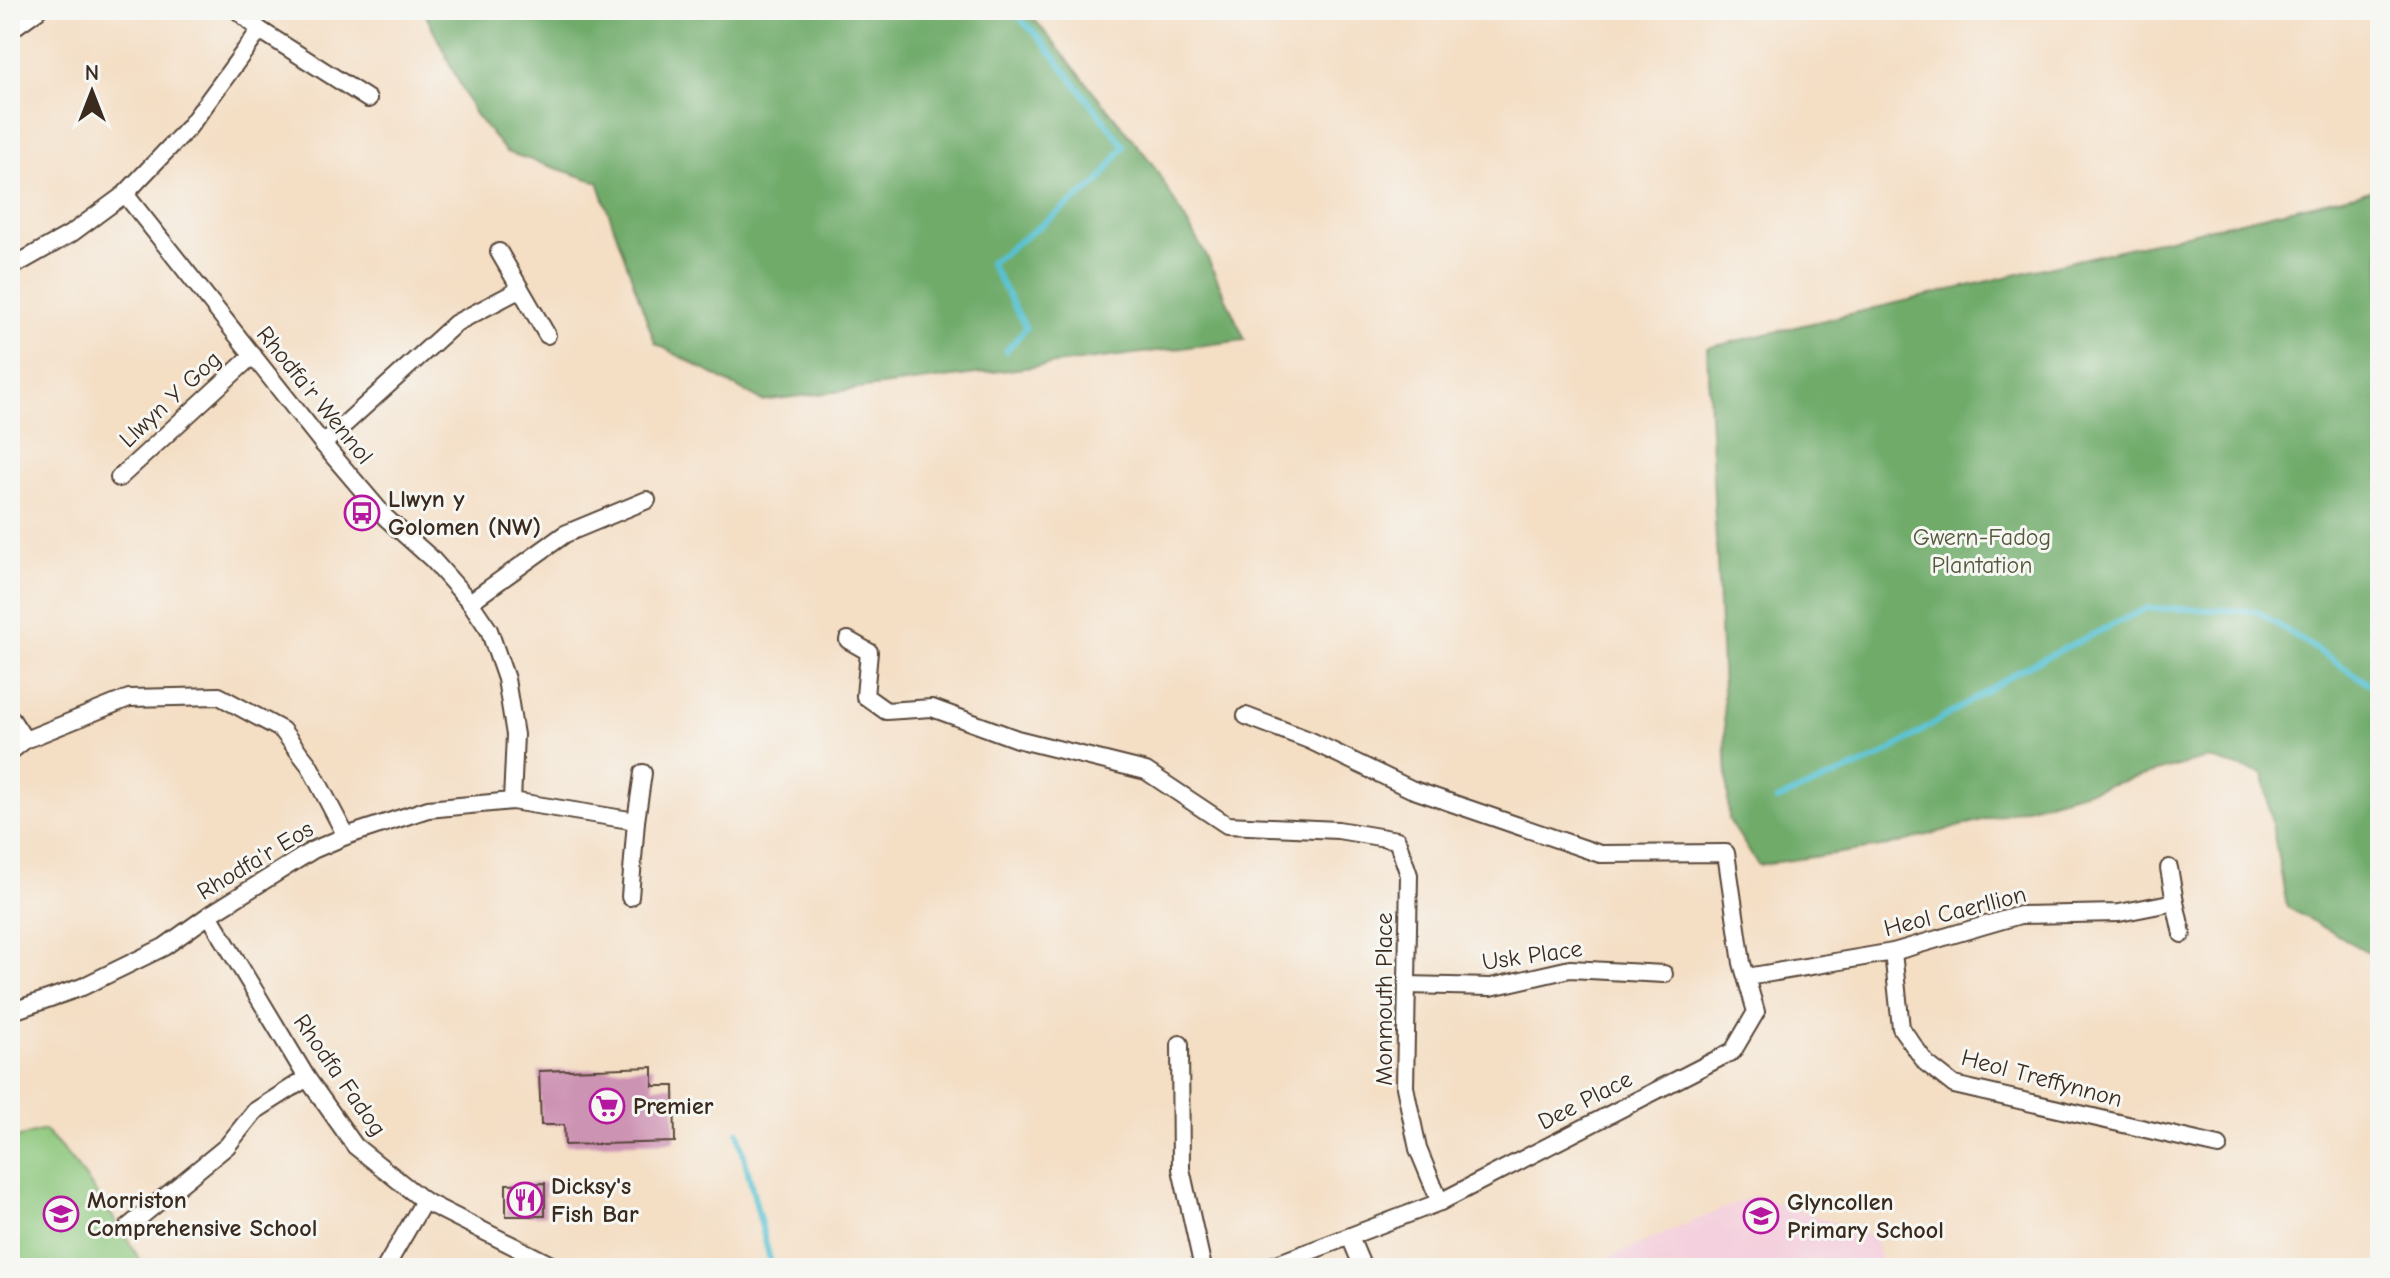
<svg xmlns="http://www.w3.org/2000/svg" width="2390" height="1278" font-family="'Comic Neue',sans-serif">
	<style>
		.built { fill: #f4cfdd }
		.green { fill: #8bc67a; stroke: #63784c; stroke-width: 2 }
		.forest { fill: #70ab6a; stroke: #566a44; stroke-width: 2 }
		.lines { fill: none; stroke-linecap: round; stroke-linejoin: round }
		.stream { stroke: #57c1d2; stroke-width: 6 }
		.building { fill: #cd93b3 }
		.street-casing { stroke: #574537; stroke-width: 20 }
		.street { stroke: #fff; stroke-width: 16 }
		.labels { text-anchor: middle; stroke-width: 6; stroke-linejoin: round; paint-order: stroke }
		.street-label { font-size: 24px; fill: #3b2a1e; stroke: #f6f6f2 }
		.poi-label { font-size: 24px; font-weight: bold; fill: #3b2a1e; stroke: #f6f6f2; text-anchor: start }
		.park-label { font-size: 24px; fill: #53593a; stroke: #f6f6f2 }
	</style>
	<rect width="100%" height="100%" fill="#f6f6f2"/>
	<filter id="ink" filterUnits="userSpaceOnUse"><feTurbulence type="fractalNoise" baseFrequency=".0125" numOctaves="2"/><feDisplacementMap in="SourceGraphic" scale="16" xChannelSelector="R" yChannelSelector="G"/><feConvolveMatrix kernelMatrix="1 2 1 2 8 2 1 2 1" color-interpolation-filters="sRGB"/></filter>
	<filter id="wash" filterUnits="userSpaceOnUse"><feTurbulence type="fractalNoise" baseFrequency=".006" numOctaves="4" result="noise"/><feDisplacementMap in="SourceGraphic" scale="32" xChannelSelector="R" yChannelSelector="G"/><feGaussianBlur stdDeviation="1.8" result="paint"/><feColorMatrix in="noise" values="0 0 0 0 0 0 0 0 0 0 0 0 0 0 0 0 0 1.4 0 .05"/><feComposite in="paint" operator="in"/></filter>
	<g filter="url(#wash)">
		<rect width="100%" height="100%" fill="#f4dec4"/>
		<path class="built" d="M1755,1195L1874,1236L1883,1268H1584Z"/>
		<path class="green" d="M44,1130C85,1171 115,1219 145,1268H10V1140Z"/>
		<g class="forest">
			<path d="M421,10H1027L1152,163L1207,257L1245,340L762,401L655,343L598,182L506,152L474,113L425,13Z"/>
			<path d="M2380,188L2379,958L2287,907L2263,774L2207,758L1888,846L1758,865L1729,820L1707,348Z"/>
		</g>
		<g class="lines">
			<g class="stream">
				<path d="M1006,351L1026,328L990,263L1098,183L1124,146L1042,41L1012,10"/>
				<path d="M1777,800L1878,758L2022,669L2147,608L2257,611L2380,691"/>
				<path d="M738,1132L772,1268"/>
			</g>
		</g>
		<g id="blocks">
			<g class="building">
				<path d="M653,1067V1086H674L675,1142L565,1145L564,1125H541L539,1071Z"/>
				<path d="M545,1183V1216H506V1184Z"/>
			</g>
		</g>
	</g>
	<g filter="url(#ink)">
		<use href="#blocks" fill-opacity="0" stroke="#574537" stroke-width="2"/>
		<g class="lines">
			<g class="street-casing">
				<g id="street">
					<path d="M237,10L260,30L368,99"/>
					<path d="M10,30L38,10"/>
					<path d="M125,194L323,444L386,518L432,559L470,602L489,630L506,679L515,735L512,801"/>
					<path d="M499,252L547,335"/>
					<path d="M10,268L72,233L125,194L189,127L260,30"/>
					<path d="M323,444L456,323L519,290"/>
					<path d="M119,478L253,355"/>
					<path d="M470,602L565,534L647,500"/>
					<path d="M848,640L869,652L865,696L886,711L932,708L1017,739L1146,771L1227,825L1338,830L1397,840L1409,875L1405,1087L1418,1149L1440,1202"/>
					<path d="M1246,716L1309,740L1411,789L1600,854L1726,853L1742,963L1756,1012L1733,1051L1440,1202L1266,1268"/>
					<path d="M10,717L25,740"/>
					<path d="M10,752L25,740L129,698L219,696L282,730L309,765L346,836"/>
					<path d="M2169,868L2175,902"/>
					<path d="M630,897L636,821L643,773"/>
					<path d="M209,915L307,1078L355,1146L424,1201L557,1268"/>
					<path d="M1893,952L1901,1028L1926,1063L1954,1085L2219,1146"/>
					<path d="M1747,977L1893,952L2020,915L2119,913L2175,902L2182,934"/>
					<path d="M1407,985L1491,987L1570,969L1664,974"/>
					<path d="M10,1012L82,987L164,947L209,915L313,850L346,836L428,809L512,801L636,821"/>
					<path d="M1180,1044L1181,1169L1203,1268"/>
					<path d="M128,1227L227,1146L255,1111L307,1078"/>
					<path d="M1350,1237L1363,1268"/>
					<path d="M385,1268L424,1201"/>
				</g>
			</g>
			<use href="#street" class="street"/>
		</g>
	</g>
	<defs>
		<g id="bus-ring" transform="scale(1.8)"><circle r="9.5" fill="#f6f6f2" stroke="#b5179e" stroke-width="1.5"/><path d="M-5-6H5V4H4V6H2V4H-2V6H-4V4H-5ZM-3.5-4V0h7V-4ZM-3.5 1.2v1.5H-2V1.2ZM2 1.2v1.5H3.5V1.2Z" fill="#b5179e"/></g>
		<g id="supermarket-ring" transform="scale(1.8)"><circle r="9.5" fill="#f6f6f2" stroke="#b5179e" stroke-width="1.5"/><path d="M-6-5.5h2.5l.6 2H6L4.5 2H-2.5L-4.4-4H-6ZM-1.5 3.2a1.3 1.3 0 1 0 .1 0ZM3 3.2a1.3 1.3 0 1 0 .1 0Z" fill="#b5179e"/></g>
		<g id="restaurant-ring" transform="scale(1.8)"><circle r="9.5" fill="#f6f6f2" stroke="#b5179e" stroke-width="1.5"/><path d="M-5-6h1v4h1v-4h1v4h1v-4h1v5L-1.5 .5V6h-2V.5L-5-1ZM5-6V6H3V1.5H1.5Q1.5-4 5-6Z" fill="#b5179e"/></g>
		<g id="school-ring" transform="scale(1.8)"><circle r="9.5" fill="#f6f6f2" stroke="#b5179e" stroke-width="1.5"/><path d="M0-5L7-2L0 1L-7-2ZM-4 1L0 2.5L4 1V4Q0 6-4 4Z" fill="#b5179e"/></g>
	</defs>
	<g fill-rule="evenodd">
		<use href="#bus-ring" x="362" y="513"/>
		<use href="#supermarket-ring" x="607" y="1106"/>
		<use href="#restaurant-ring" x="525" y="1200"/>
		<use href="#school-ring" x="61" y="1214"/>
		<use href="#school-ring" x="1761" y="1216"/>
	</g>
	<g class="labels">
		<g class="street-label">
			<text transform="translate(315 395) rotate(51)" y="8">Rhodfa'r Wennol</text>
			<text transform="translate(170 399) rotate(-43)" y="8">Llwyn Y Gog</text>
			<text transform="translate(255 860) rotate(-31)" y="8">Rhodfa'r Eos</text>
			<text transform="translate(1955 911) rotate(-14)" y="8">Heol Caerllion</text>
			<text transform="translate(1532 955) rotate(-8)" y="8">Usk Place</text>
			<text transform="translate(1384 999) rotate(-90)" y="8">Monmouth Place</text>
			<text transform="translate(340 1075) rotate(55)" y="8">Rhodfa Fadog</text>
			<text transform="translate(2042 1078) rotate(15)" y="8">Heol Treffynnon</text>
			<text transform="translate(1585 1100) rotate(-27)" y="8">Dee Place</text>
		</g>
		<g class="poi-label">
			<text x="388" y="507">Llwyn y<tspan x="388" dy="28">Golomen (NW)</tspan></text>
			<text x="633" y="1114">Premier</text>
			<text x="551" y="1194">Dicksy's<tspan x="551" dy="28">Fish Bar</tspan></text>
			<text x="87" y="1208">Morriston<tspan x="87" dy="28">Comprehensive School</tspan></text>
			<text x="1787" y="1210">Glyncollen<tspan x="1787" dy="28">Primary School</tspan></text>
		</g>
		<g class="park-label">
			<text x="1982" y="545">Gwern-Fadog<tspan x="1982" dy="28">Plantation</tspan></text>
		</g>
	</g>
	<rect width="2390" height="1278" fill="none" stroke="#f6f6f2" stroke-width="40"/>
	<g transform="translate(92 92)" stroke="#f6f6f2" stroke-width="6" paint-order="stroke">
	<path d="M0-6L14 30L0 20L-14 30Z" fill="#3b2a1e"/>
	<text y="-12" font-size="22" font-weight="bold" text-anchor="middle" fill="#3b2a1e">N</text>
	</g>
</svg>
